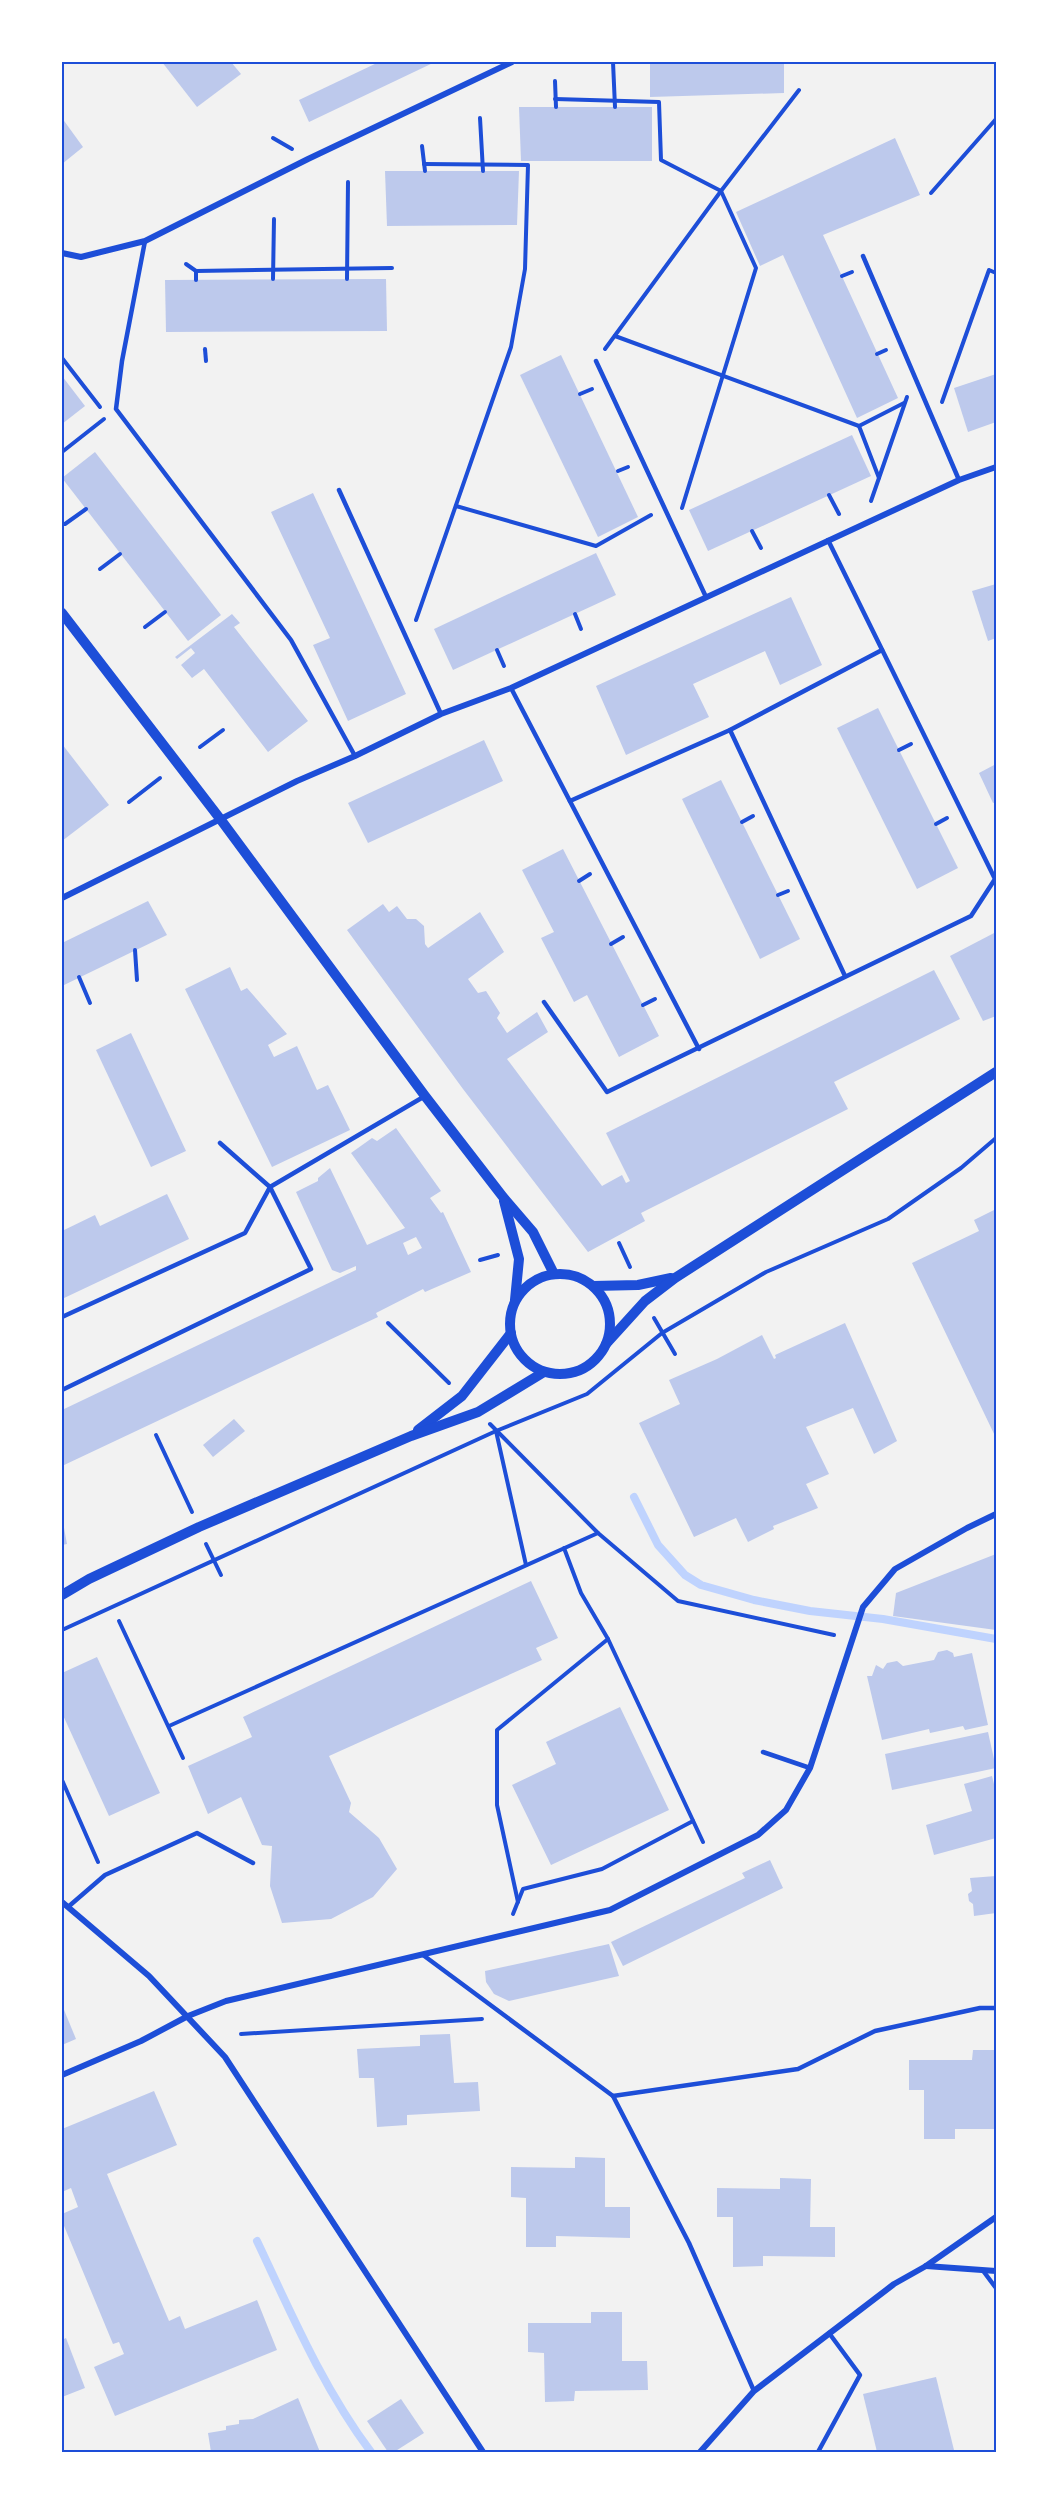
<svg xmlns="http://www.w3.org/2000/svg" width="1058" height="2514" font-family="Karla,sans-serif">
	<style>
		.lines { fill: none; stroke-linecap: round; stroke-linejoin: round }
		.stream { stroke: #bfd3fe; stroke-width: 8 }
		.building { fill: #bdc9ec; fill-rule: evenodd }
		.path { stroke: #1d4ed8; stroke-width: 4 }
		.service { stroke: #1d4ed8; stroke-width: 4.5 }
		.minor { stroke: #1d4ed8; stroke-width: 6 }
		.tertiary { stroke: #1d4ed8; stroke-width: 10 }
		.neatline { fill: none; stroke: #1d4ed8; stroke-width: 2 }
	</style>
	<rect width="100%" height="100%" fill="#f2f2f2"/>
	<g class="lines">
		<g class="stream">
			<path d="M634,1497L658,1545L685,1575L701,1585L754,1600L810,1611L883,1619L996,1639"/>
			<path d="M257,2241C291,2313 323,2388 371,2452"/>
		</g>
	</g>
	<g class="building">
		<path d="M162,62H231L241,74L197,107Z"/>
		<path d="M379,62H435L309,122L299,100Z"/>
		<path d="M650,62H784V93L650,97Z"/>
		<path d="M519,107H652V161H521Z"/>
		<path d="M62,118L83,147L62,164Z"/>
		<path d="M895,138L920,195L823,235L898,398L857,418L783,255L760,266L736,212Z"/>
		<path d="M385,171H519L517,225L387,226Z"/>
		<path d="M386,279L387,331L166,332L165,280Z"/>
		<path d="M561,355L638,517L598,537L520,375Z"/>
		<path d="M996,374V422L968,432L954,388Z"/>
		<path d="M62,376L85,406L62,424Z"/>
		<path d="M852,435L871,476L708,551L689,510Z"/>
		<path d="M95,452L221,615L188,641L62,478Z"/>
		<path d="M313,493L406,694L348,721L313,645L330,638L271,512Z"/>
		<path d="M596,553L616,595L453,670L434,629Z"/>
		<path d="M996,584V638L988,641L972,591Z"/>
		<path d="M791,597L822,665L780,685L765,651L693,684L709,717L626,755L596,686Z"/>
		<path d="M232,614L240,623L234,627L308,721L268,752L204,669L192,678L181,665L195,653L191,648L177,659L175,657Z"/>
		<path d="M878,708L958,868L917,889L837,728Z"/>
		<path d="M484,740L503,781L368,843L348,803Z"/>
		<path d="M62,744L109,805L62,841Z"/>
		<path d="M996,764V802L993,803L979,773Z"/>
		<path d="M721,780L800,939L760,959L682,799Z"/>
		<path d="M563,849L659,1036L619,1057L587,995L574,1002L541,938L554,932L522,870Z"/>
		<path d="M148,901L167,935L62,986V943Z"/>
		<path d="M383,904L389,912L397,906L407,919H416L424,926L425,944L428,948L480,912L504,952L468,979L478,993L486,991L500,1013L497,1018L507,1033L537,1012L548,1032L507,1059L602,1186L622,1175L626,1183L630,1181L606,1133L934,970L960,1019L834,1082L848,1109L641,1213L645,1221L588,1252L463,1089L347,930Z"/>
		<path d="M996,932V1016L983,1021L950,956Z"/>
		<path d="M230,967L241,991L247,988L287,1034L268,1045L274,1057L297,1046L317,1090L328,1085L350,1130L272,1167L185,989Z"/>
		<path d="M131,1033L186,1151L151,1167L96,1050Z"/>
		<path d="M396,1128L441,1191L430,1198L441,1213L443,1212L471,1272L425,1292L423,1289L376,1313L378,1317L62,1466V1410L356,1270V1266L340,1273L332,1270L296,1192L318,1181V1178L330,1168L367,1245L405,1228L351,1153L372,1138L377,1141ZM416,1237L422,1248L408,1255L403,1243Z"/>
		<path d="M167,1194L189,1239L62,1299V1231L95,1215L100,1226Z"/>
		<path d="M996,1209V1438L912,1263L979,1231L974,1220Z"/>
		<path d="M845,1323L897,1441L874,1454L853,1408L806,1427L829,1474L806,1484L818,1508L773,1526L774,1529L748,1542L736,1518L694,1537L639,1423L680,1404L669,1380L717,1359L762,1335L774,1359L776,1358L775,1355Z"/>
		<path d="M234,1419L245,1431L213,1457L203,1445Z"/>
		<path d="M62,1517L67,1544L62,1545Z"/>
		<path d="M996,1554V1630L893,1616L896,1593Z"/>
		<path d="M531,1581L558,1638L536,1648L542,1660L329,1756L351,1803L349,1812L379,1838L397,1869L373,1897L331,1919L282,1923L270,1886L272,1846L262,1845L241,1797L208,1814L188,1766L252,1737L243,1717Z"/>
		<path d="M947,1650L953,1653L954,1657L972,1653L988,1725L965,1730L963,1726L930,1733L929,1729L882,1740L867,1676H872L876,1665L883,1669L887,1663L897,1661L903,1666L934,1660L938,1652Z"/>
		<path d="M97,1657L160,1793L109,1816L62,1713V1673Z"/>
		<path d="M620,1707L669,1810L551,1865L512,1785L556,1764L546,1742Z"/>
		<path d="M988,1732L996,1768L892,1790L885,1754Z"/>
		<path d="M992,1776L996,1792V1838L934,1855L926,1825L972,1811L964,1784Z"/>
		<path d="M770,1860L783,1888L623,1966L611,1942L745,1878L742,1873Z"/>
		<path d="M996,1876V1913L974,1916L973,1904L969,1901L968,1894L972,1891L970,1878Z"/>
		<path d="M609,1944L619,1976L509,2001L494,1994L486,1982L485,1971Z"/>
		<path d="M62,2005L76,2039L62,2045Z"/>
		<path d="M450,2034L454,2083L478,2082L480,2111L407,2115V2125L377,2127L374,2078H359L357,2049L420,2046V2035Z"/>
		<path d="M973,2050H996V2129H955V2139H924V2090H909V2060H972Z"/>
		<path d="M154,2091L177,2145L107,2174L169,2321L180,2316L185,2329L257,2300L277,2350L115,2416L94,2367L124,2354L119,2342L113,2344L62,2221V2214L78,2207L71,2188L62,2192V2129Z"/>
		<path d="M575,2157L605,2158V2207H630V2238L556,2236V2247H526V2198L511,2197V2167L575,2168Z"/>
		<path d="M780,2178L811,2179L810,2227H835V2257L763,2256V2266L733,2267V2217H717V2188L780,2189Z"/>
		<path d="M591,2312H622V2361H647L648,2390L575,2391L574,2401L545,2402L544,2353L528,2352V2323H591Z"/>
		<path d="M66,2338L85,2388L62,2397V2340Z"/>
		<path d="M936,2377L954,2450L946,2452H877L863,2394Z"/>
		<path d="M298,2398L320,2452H211L208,2433L226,2430V2426L239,2424V2420L253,2419Z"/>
		<path d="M401,2399L424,2433L394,2452H388L367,2421Z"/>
	</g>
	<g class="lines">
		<g class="path">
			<path d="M613,62L615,107"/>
			<path d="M555,81L556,107"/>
			<path d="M555,99L659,102L661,160L721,191L756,268L682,508"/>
			<path d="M480,118L483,171"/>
			<path d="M273,138L292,149"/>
			<path d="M422,146L425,171"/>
			<path d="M931,193L996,119"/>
			<path d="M186,264L196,271V280"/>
			<path d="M196,271L392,268"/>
			<path d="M842,276L852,272"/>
			<path d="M273,279L274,219"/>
			<path d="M347,279L348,182"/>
			<path d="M615,336L859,426"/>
			<path d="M205,349L206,361"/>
			<path d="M605,349L721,191L799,90"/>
			<path d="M877,354L886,350"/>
			<path d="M62,358L100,407"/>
			<path d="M580,394L592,389"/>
			<path d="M942,402L989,270L996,273"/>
			<path d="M62,452L104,419"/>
			<path d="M618,471L628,467"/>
			<path d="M879,478L859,426L904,403"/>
			<path d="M829,495L839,514"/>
			<path d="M871,501L907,397"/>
			<path d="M456,506L596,546L651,515"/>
			<path d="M65,524L86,509"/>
			<path d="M752,531L761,548"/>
			<path d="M100,569L120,554"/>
			<path d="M575,614L581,629"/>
			<path d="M416,620L511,347L525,269L528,165L424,164"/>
			<path d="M145,627L165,612"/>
			<path d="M497,650L504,666"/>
			<path d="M200,747L223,730"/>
			<path d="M899,750L911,744"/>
			<path d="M129,802L160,778"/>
			<path d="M742,822L753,816"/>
			<path d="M936,824L947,818"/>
			<path d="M579,881L590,874"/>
			<path d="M778,895L788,891"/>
			<path d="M611,944L623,937"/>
			<path d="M135,950L137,980"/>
			<path d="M79,977L90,1003"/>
			<path d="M643,1005L655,999"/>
			<path d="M619,1243L630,1267"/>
			<path d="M480,1260L498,1255"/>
			<path d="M654,1318L675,1354"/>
			<path d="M388,1323L449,1383"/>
			<path d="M490,1424L598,1533L678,1601L834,1635"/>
			<path d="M496,1431L526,1565"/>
			<path d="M156,1435L192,1512"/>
			<path d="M206,1544L221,1575"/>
			<path d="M564,1548L581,1593L608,1639L703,1842"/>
			<path d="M119,1621L183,1758"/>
			<path d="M62,1630L496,1431L587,1394L662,1333L766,1272L888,1219L961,1168L996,1138"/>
			<path d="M169,1726L598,1533"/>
			<path d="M62,1780L98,1862"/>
			<path d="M518,1902L497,1805V1730L608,1639"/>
			<path d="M513,1914L523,1889L602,1869L693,1821"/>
			<path d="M241,2034L482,2019"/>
		</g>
		<g class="service">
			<path d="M145,241L122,361L116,409L291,640L355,756"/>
			<path d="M863,256L959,480"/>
			<path d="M596,361L706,597"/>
			<path d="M339,490L441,714"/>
			<path d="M511,688L699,1049"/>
			<path d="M730,730L845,976"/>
			<path d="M570,801L730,730L882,650"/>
			<path d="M544,1002L607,1092L971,916L995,879L828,540"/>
			<path d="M220,1143L270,1187L425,1096"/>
			<path d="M62,1317L245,1233L270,1187"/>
			<path d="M62,1390L311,1269L270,1187"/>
			<path d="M763,1752L810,1768"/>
			<path d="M68,1907L105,1875L197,1833L253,1863"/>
			<path d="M423,1955L613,2096L798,2069L875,2031L980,2008H996"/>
			<path d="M613,2096L689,2243L754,2391"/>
			<path d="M984,2272L996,2288"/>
			<path d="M818,2452L860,2375L829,2333"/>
		</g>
		<g class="minor">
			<path d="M62,253L81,257L145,241L308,159L512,62"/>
			<path d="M62,898L297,781L355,756L441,714L511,688L959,480L996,467"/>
			<path d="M62,1902L149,1976L225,2057L483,2452"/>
			<path d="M62,2075L141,2041L188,2016L226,2001L610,1910L758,1835L786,1810L810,1768L863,1607L895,1569L967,1528L996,1514"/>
			<path d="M926,2266L996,2271"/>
			<path d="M700,2452L754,2391L894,2284L926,2266L996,2217"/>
		</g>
		<g class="tertiary">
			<path d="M62,613L221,820L425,1096L503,1197L533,1232L554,1274"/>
			<path d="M504,1201L519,1259L515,1300"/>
			<circle cx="560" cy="1324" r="50"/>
			<path d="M593,1286L638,1285L671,1278"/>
			<path d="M606,1344L645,1301L675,1278L996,1072"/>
			<path d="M418,1430L462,1396L511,1333"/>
			<path d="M62,1595L89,1579L199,1527L411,1436L478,1412L544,1372"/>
		</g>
	</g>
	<rect width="1058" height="2514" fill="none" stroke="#ffffff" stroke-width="126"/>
	<rect x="63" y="63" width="932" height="2388" class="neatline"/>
</svg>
